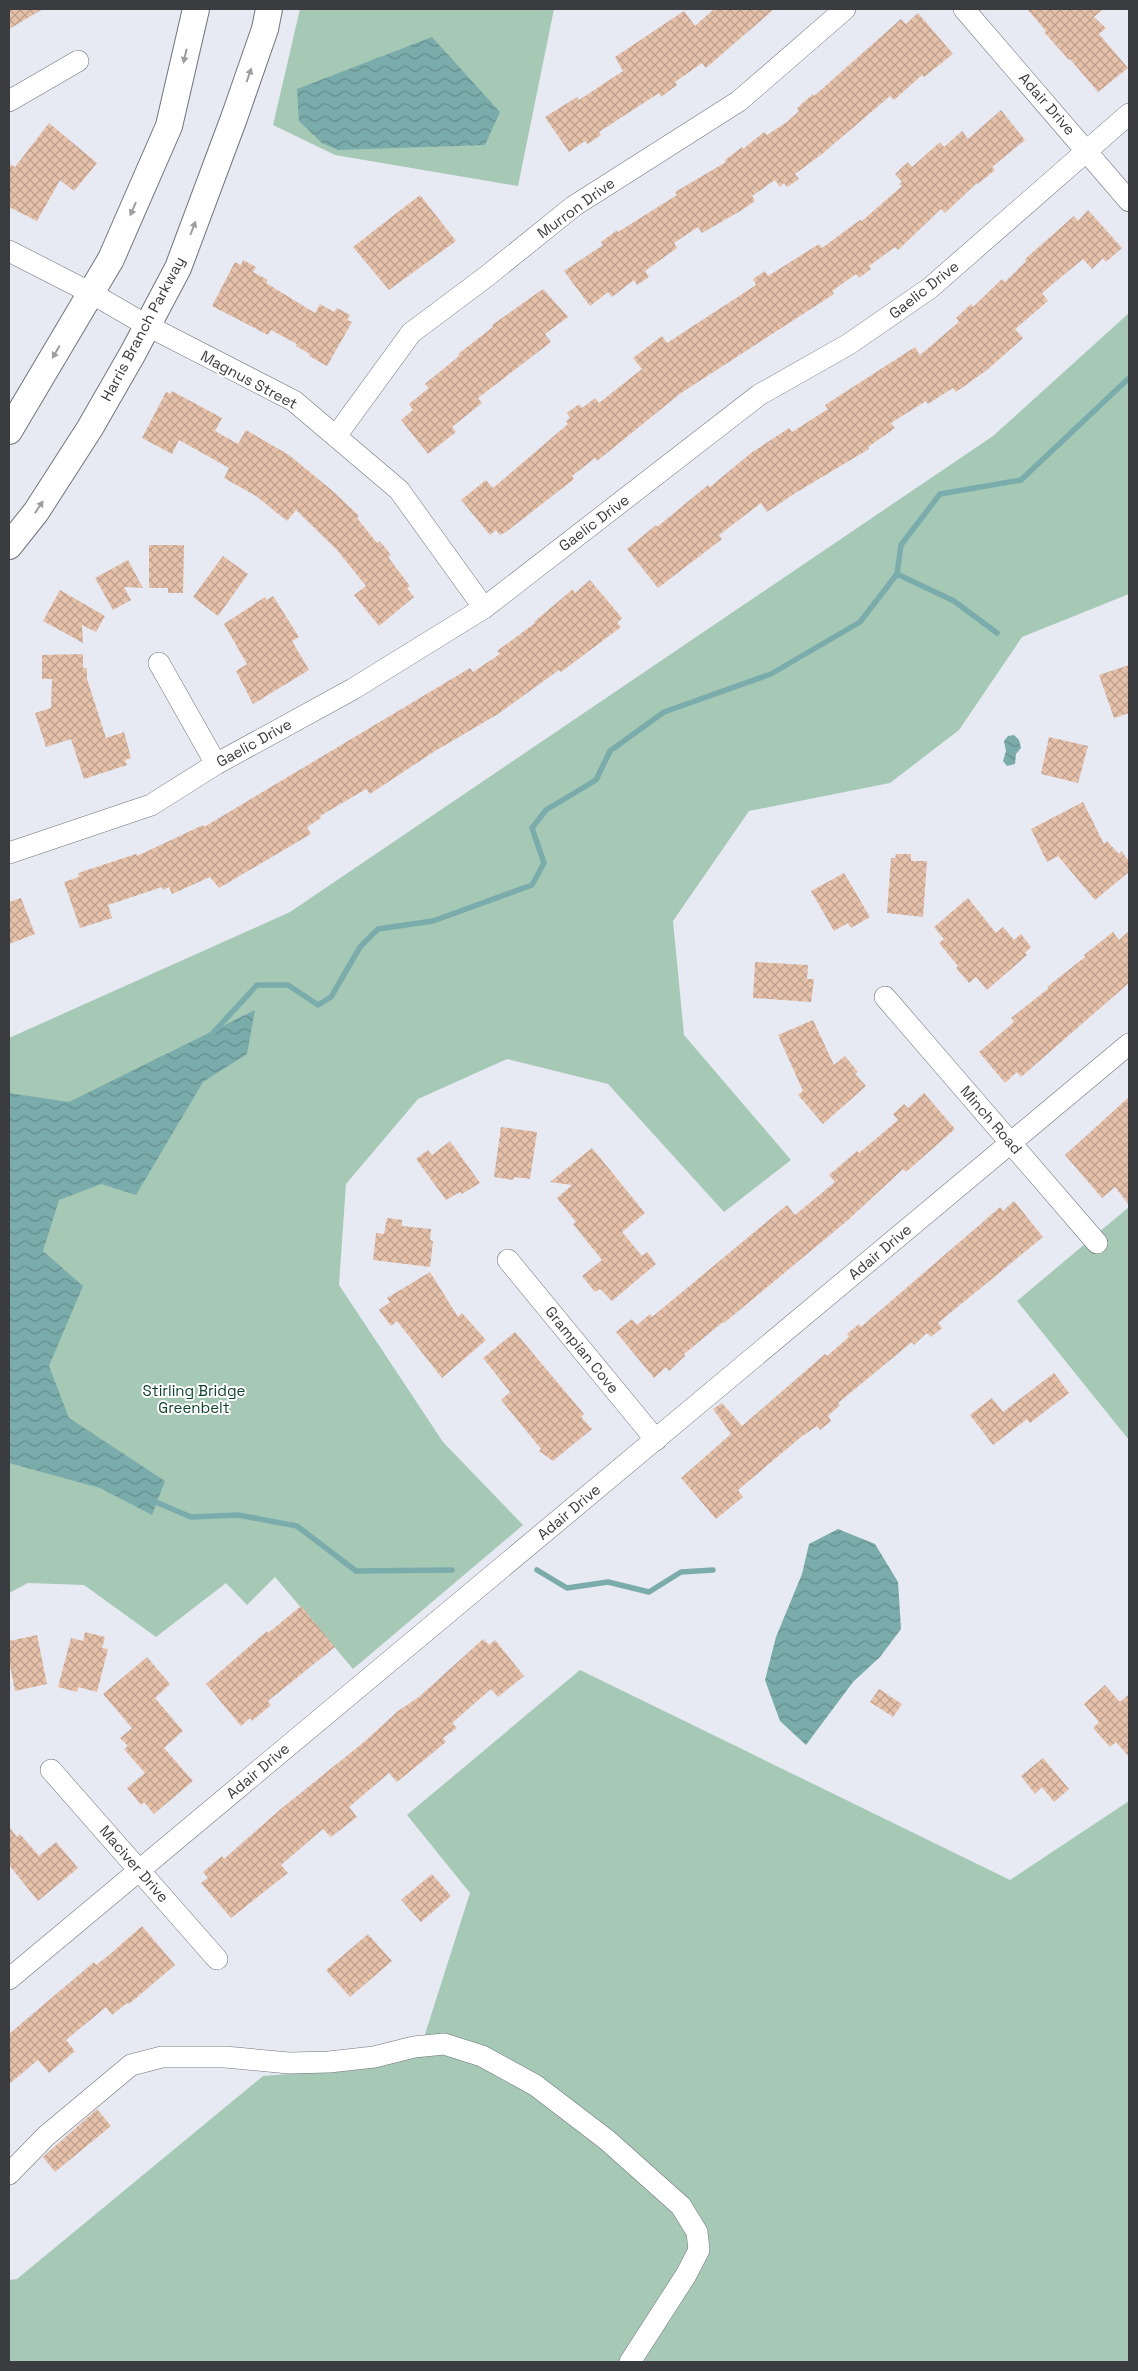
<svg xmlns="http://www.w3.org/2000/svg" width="1138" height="2371" font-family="'Space Grotesk',sans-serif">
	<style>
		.green { fill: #a6c9b6 }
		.water { fill: url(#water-waves) }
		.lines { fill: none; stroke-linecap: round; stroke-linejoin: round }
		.stream { stroke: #7aacac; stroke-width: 5.5 }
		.building { fill: url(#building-cross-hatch) }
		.minor-casing { stroke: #71747c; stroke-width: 22 }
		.major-casing { stroke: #71747c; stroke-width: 28 }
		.minor { stroke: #fff; stroke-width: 21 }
		.major { stroke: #fff; stroke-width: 26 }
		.oneway { fill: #9d9ea0 }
		.labels { text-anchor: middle; stroke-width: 4; stroke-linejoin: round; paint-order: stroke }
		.street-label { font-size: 15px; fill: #3b3c40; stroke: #fff }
		.park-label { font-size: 15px; fill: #0d422c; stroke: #fff }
	</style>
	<defs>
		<pattern id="water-waves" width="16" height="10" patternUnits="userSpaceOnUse" patternTransform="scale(1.25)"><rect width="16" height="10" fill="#7aacac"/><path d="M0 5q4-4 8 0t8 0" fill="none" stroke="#658d8d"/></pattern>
		<pattern id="building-cross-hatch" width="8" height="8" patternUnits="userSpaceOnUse" patternTransform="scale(1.25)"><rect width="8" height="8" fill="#e6c1aa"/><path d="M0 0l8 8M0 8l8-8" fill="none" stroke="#bc9e8c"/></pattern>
	</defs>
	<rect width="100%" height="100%" fill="#e7eaf3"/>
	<g class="green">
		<path d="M300,9H554L518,186L335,155L273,125Z"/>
		<path d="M1129,313V594L1022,637L959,730L890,783L749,811L673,921L684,1035L791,1160L724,1212L608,1084L507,1059L418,1099L346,1184L339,1285L443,1442L523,1525L353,1669L275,1577L247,1605L226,1583L156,1637L84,1585L28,1583L9,1593V1038L290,912L993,436Z"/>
		<path d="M1129,1207V1440L1017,1301Z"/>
		<path d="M580,1670L1010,1880L1129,1801V2362H9V2280L17,2279L263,2076L362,2068L419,2053L470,1893L407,1815Z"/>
	</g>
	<g class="water">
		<path d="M432,37L500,112L485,145L338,150L322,143L299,121L297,89Z"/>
		<path d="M1014,735L1019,740L1021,748L1016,754L1015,764L1007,766L1003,761L1006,751L1004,741L1008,736Z"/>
		<path d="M255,1010L247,1054L203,1082L136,1195L101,1184L59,1200L43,1251L83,1286L49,1366L69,1418L165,1481L152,1515L100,1488L9,1463V1093L69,1102Z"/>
		<path d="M838,1529L875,1544L898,1582L901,1629L880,1657L853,1682L806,1745L780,1721L765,1680L776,1637L802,1574L809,1544Z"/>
	</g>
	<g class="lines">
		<g class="stream">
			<path d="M897,574L954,601L997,633"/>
			<path d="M210,1036L257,985H288L318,1005L331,997L360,947L378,929L433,921L532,885L544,863L532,828L546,810L596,780L610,751L664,712L771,674L860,622L897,574L901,545L940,494L1021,480L1129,378"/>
			<path d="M151,1500L191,1517L238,1515L297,1526L356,1571L452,1570"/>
			<path d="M537,1570L567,1588L608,1582L649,1592L681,1572L713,1570"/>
		</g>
	</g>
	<g class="building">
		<path d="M9,9H43L9,29Z"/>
		<path d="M714,9H774L706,68L702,63L675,82L677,85L661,97L659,93L599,132L601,135L588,144L585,141L569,152L545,117L577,97L579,100L623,71L615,57L684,11L695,26Z"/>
		<path d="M1027,9H1103L1094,17L1106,28L1099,34L1128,68L1098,92L1070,59L1069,60L1044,32L1046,31Z"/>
		<path d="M918,13L953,54L924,77L922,75L894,100L890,96L822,154L795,174L799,179L787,187L784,183L780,187L775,180L752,196L755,201L742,210L702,233L698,227L674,243L677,248L645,271L649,277L637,285L634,280L612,297L608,292L590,306L564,271L603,245L601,242L617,230L618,232L677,195L675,192L726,162L725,160L742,147L743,149L764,132L767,135L787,122L799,111L797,108L813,94L814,96L901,19L906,24Z"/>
		<path d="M1001,110L1025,140L992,167L995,170L978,184L977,183L945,213L941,209L898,250L895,247L869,266L871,269L859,278L856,274L832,291L834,294L681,393L597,461L595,458L572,476L574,479L506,532L500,535L496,530L490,535L461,500L486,480L493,488L568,424L566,421L570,418L567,413L579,404L582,408L595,398L599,403L642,369L633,358L662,336L667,343L756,285L753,279L765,271L768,276L819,244L822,248L860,220L862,221L902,186L899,184L902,182L895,174L908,162L912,167L940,142L944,147L962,131L968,139Z"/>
		<path d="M49,123L97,163L74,191L60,180L37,221L9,207V164L15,167Z"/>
		<path d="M420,195L456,241L389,290L353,247Z"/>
		<path d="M1088,210L1122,248L1106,262L1103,258L1092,269L1083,259L1042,293L1048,301L1015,329L1023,338L987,370L956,392L953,388L928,404L926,401L891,423L895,428L868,447L869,449L797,492L767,512L761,503L719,535L722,539L658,588L627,549L656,525L657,527L708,485L710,487L751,453L789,428L792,432L828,409L825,405L915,347L920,355L959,322L956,318L971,304L973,307L1002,279L1005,282L1026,261L1025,259L1074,216L1078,221Z"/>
		<path d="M243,260L256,267L253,272L268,280L266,283L315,313L320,304L334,312L337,308L350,315L347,320L352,322L327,366L309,356L310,354L296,346L297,344L271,330L268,335L212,306L235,262L241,265Z"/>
		<path d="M543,289L568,317L545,334L551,342L478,398L482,403L452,427L456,432L428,454L401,420L413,410L409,404L429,388L425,384L459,356L458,354L493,327L492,325Z"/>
		<path d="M172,391L222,418L215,431L238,444L246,430L289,455L334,492L359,516L357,518L377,543L380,541L391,555L388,557L410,586L407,588L414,597L379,626L354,595L366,586L337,550L296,510L287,521L256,496L224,478L229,468L179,440L172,454L142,438L166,392L171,394Z"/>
		<path d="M149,545H184L183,593H168V588H149Z"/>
		<path d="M223,556L248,574L218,616L193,597Z"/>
		<path d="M128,560L143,588L124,587L131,600L113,610L95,578Z"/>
		<path d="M590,580L622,618L617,623L621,627L561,672L559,670L498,714L435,751L370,794L366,789L320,816L321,818L307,827L311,834L219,888L210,877L172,894L169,887L163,890L162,887L108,905L112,918L80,928L64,882L79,877L78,873L136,854L137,856L203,825L204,827L470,668L473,672L500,654L497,651L535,623L534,622L573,589L575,593Z"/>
		<path d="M60,590L105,616L96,632L82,625L83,643L43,621Z"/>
		<path d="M273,596L299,637L292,641L309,670L253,704L236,671L247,664L224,624L265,597L267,600Z"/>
		<path d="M83,654V668H87V679L106,738L124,732L131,758L125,760L127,765L84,779L71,739L46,747L35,713L51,708L52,679H42V655Z"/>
		<path d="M1129,665V713L1114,718L1099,675Z"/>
		<path d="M1049,737L1088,746L1078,783L1041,774Z"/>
		<path d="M1083,802L1104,844L1107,841L1119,854L1121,851L1129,861V872L1095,900L1058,856L1047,862L1031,829Z"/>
		<path d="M896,854H911V861H927L923,917L887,913L891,858H895Z"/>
		<path d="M844,873L870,917L851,928L848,923L834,931L811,891Z"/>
		<path d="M21,898L35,934L9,944V902Z"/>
		<path d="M968,898L996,933L1003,927L1014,940L1021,934L1031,947L1025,953L1027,955L987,990L976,977L969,983L956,968L958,966L939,943L944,939L934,927Z"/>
		<path d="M1129,931V983L1021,1077L1017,1072L1005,1083L979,1052L1014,1022L1011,1018L1049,988L1047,987L1085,957L1084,955L1113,932L1119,940Z"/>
		<path d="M755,962L808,965L807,979H814L811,1002L753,998Z"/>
		<path d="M813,1020L834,1065L845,1056L858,1072L855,1074L866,1086L823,1124L798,1095L803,1091L778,1035Z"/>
		<path d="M924,1093L955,1129L906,1172L903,1169L848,1220L724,1323L723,1322L684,1354L685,1356L669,1371L666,1367L654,1378L616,1332L632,1319L637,1325L650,1314L652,1317L787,1205L795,1215L835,1182L829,1175L857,1151L859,1153L898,1120L893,1114L904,1104L908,1108Z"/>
		<path d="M1129,1097V1205L1115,1187L1102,1198L1065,1155Z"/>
		<path d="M501,1127L537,1132L530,1179L514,1177L513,1180L494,1177Z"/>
		<path d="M450,1141L480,1183L462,1194L460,1192L446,1200L416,1159L428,1150L432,1155Z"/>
		<path d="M592,1148L645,1213L622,1232L642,1256L647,1252L656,1264L612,1301L600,1289L595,1292L582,1276L602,1260L573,1224L576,1222L557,1198L572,1185L550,1182Z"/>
		<path d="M1014,1201L1043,1237L938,1323L942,1328L931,1337L927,1333L914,1345L912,1342L838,1403L840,1405L828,1416L831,1421L820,1430L817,1426L801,1437L738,1490L743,1497L716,1519L681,1478L731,1434L713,1409L722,1403L742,1426L825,1354L827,1356L849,1337L847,1334L859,1324L861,1327L977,1227L1000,1207L1003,1211Z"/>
		<path d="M387,1218L402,1220V1226L431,1229L430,1240L433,1241L430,1267L373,1260L376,1233L384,1234Z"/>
		<path d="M430,1272L458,1317L462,1313L486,1340L442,1378L397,1321L391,1326L379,1310L390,1302L387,1298Z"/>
		<path d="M515,1332L584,1414L581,1417L592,1429L553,1461L539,1451L541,1449L501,1400L510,1392L483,1358Z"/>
		<path d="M1054,1373L1069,1393L1030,1423L1027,1419L993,1445L970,1415L992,1398L1003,1412Z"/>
		<path d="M301,1606L335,1647L268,1701L271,1705L252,1721L250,1718L241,1726L206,1684L267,1631L268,1633Z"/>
		<path d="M85,1632L105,1637L102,1648L108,1649L97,1692L78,1687L77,1692L58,1687L71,1638L83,1641Z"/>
		<path d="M37,1635L47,1684L15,1691L9,1660V1641Z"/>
		<path d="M483,1639L489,1645L495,1640L524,1676L498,1697L491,1689L452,1723L457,1728L443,1738L446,1742L397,1782L389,1773L349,1807L357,1817L331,1837L323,1829L281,1865L288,1873L231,1918L201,1883L208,1878L203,1872L222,1856L224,1859L282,1808L364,1742L398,1711L419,1697Z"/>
		<path d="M147,1657L170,1684L155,1698L183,1731L164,1748L193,1781L154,1814L144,1802L141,1805L127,1788L145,1773L124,1749L128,1746L120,1738L132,1728L103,1694Z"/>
		<path d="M1105,1685L1120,1702L1129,1694V1757L1116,1742L1110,1747L1093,1728L1099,1722L1084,1704Z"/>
		<path d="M879,1689L902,1704L893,1717L870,1702Z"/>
		<path d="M1043,1758L1069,1789L1054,1802L1042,1787L1035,1794L1021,1776Z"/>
		<path d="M9,1827L17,1837L20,1834L39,1856L56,1842L78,1868L38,1901L9,1865Z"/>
		<path d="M432,1874L451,1896L421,1922L401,1900Z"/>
		<path d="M142,1926L175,1965L129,2004L127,2003L112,2015L106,2007L66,2040L75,2051L49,2073L38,2060L9,2084V2034L94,1962L96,1965L109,1955Z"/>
		<path d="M368,1934L392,1961L350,1997L326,1970Z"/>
		<path d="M97,2109L111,2126L55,2172L43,2157Z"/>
	</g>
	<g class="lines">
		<g class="minor-casing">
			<g id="minor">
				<path d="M964,9L1129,201"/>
				<path d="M9,101L78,61"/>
				<path d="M9,251L91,293L148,326L294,401L399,490L484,608"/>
				<path d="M336,436L411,333L487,276L574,206L739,101L845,9"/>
				<path d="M159,663L216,764"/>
				<path d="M9,853L151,805L216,764L353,689L484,608L759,395L849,344L930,288L1129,114"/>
				<path d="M885,997L1097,1243"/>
				<path d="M508,1260L656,1440"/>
				<path d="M51,1770L217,1959"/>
				<path d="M9,1979L1129,1044"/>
				<path d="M9,2174L46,2136L131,2065L162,2057H225L289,2063L329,2062L374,2057L414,2047L444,2044L482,2056L535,2085L607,2140L681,2206L697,2232L699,2250L686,2275L630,2362"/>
			</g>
		</g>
		<g class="major-casing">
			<g id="major">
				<path d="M9,431L111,259L169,126L196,9"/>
				<path d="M9,546L36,512L90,428L133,353L178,268L234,118L265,29L269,9"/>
			</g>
		</g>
		<use href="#minor" class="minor"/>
		<use href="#major" class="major"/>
	</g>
	<defs><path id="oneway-solid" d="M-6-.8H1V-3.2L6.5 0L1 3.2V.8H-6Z" transform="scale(1.25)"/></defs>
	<g class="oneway">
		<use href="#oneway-solid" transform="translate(185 56) rotate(103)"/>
		<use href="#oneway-solid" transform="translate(249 75) rotate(-71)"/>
		<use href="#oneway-solid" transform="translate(133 209) rotate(113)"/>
		<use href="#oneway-solid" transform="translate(193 228) rotate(-69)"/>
		<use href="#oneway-solid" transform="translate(56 352) rotate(120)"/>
		<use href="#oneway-solid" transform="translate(39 507) rotate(-56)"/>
	</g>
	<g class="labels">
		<g class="street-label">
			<text transform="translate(1047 104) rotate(49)" y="5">Adair Drive</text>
			<text transform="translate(576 208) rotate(-36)" y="5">Murron Drive</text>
			<text transform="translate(924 290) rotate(-38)" y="5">Gaelic Drive</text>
			<text transform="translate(143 329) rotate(-62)" y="5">Harris Branch Parkway</text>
			<text transform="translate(249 380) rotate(28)" y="5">Magnus Street</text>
			<text transform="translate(594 523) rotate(-37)" y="5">Gaelic Drive</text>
			<text transform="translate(254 743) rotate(-29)" y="5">Gaelic Drive</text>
			<text transform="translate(991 1120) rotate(49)" y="5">Minch Road</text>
			<text transform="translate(880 1252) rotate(-40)" y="5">Adair Drive</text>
			<text transform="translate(582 1350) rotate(51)" y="5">Grampian Cove</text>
			<text transform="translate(569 1512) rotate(-40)" y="5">Adair Drive</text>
			<text transform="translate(258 1771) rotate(-40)" y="5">Adair Drive</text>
			<text transform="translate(134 1864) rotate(49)" y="5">Maciver Drive</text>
		</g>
		<g class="park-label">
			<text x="194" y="1396">Stirling Bridge<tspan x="194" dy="17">Greenbelt</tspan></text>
		</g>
	</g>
	<rect width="1138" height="2371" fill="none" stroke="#3b3c40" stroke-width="20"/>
</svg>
